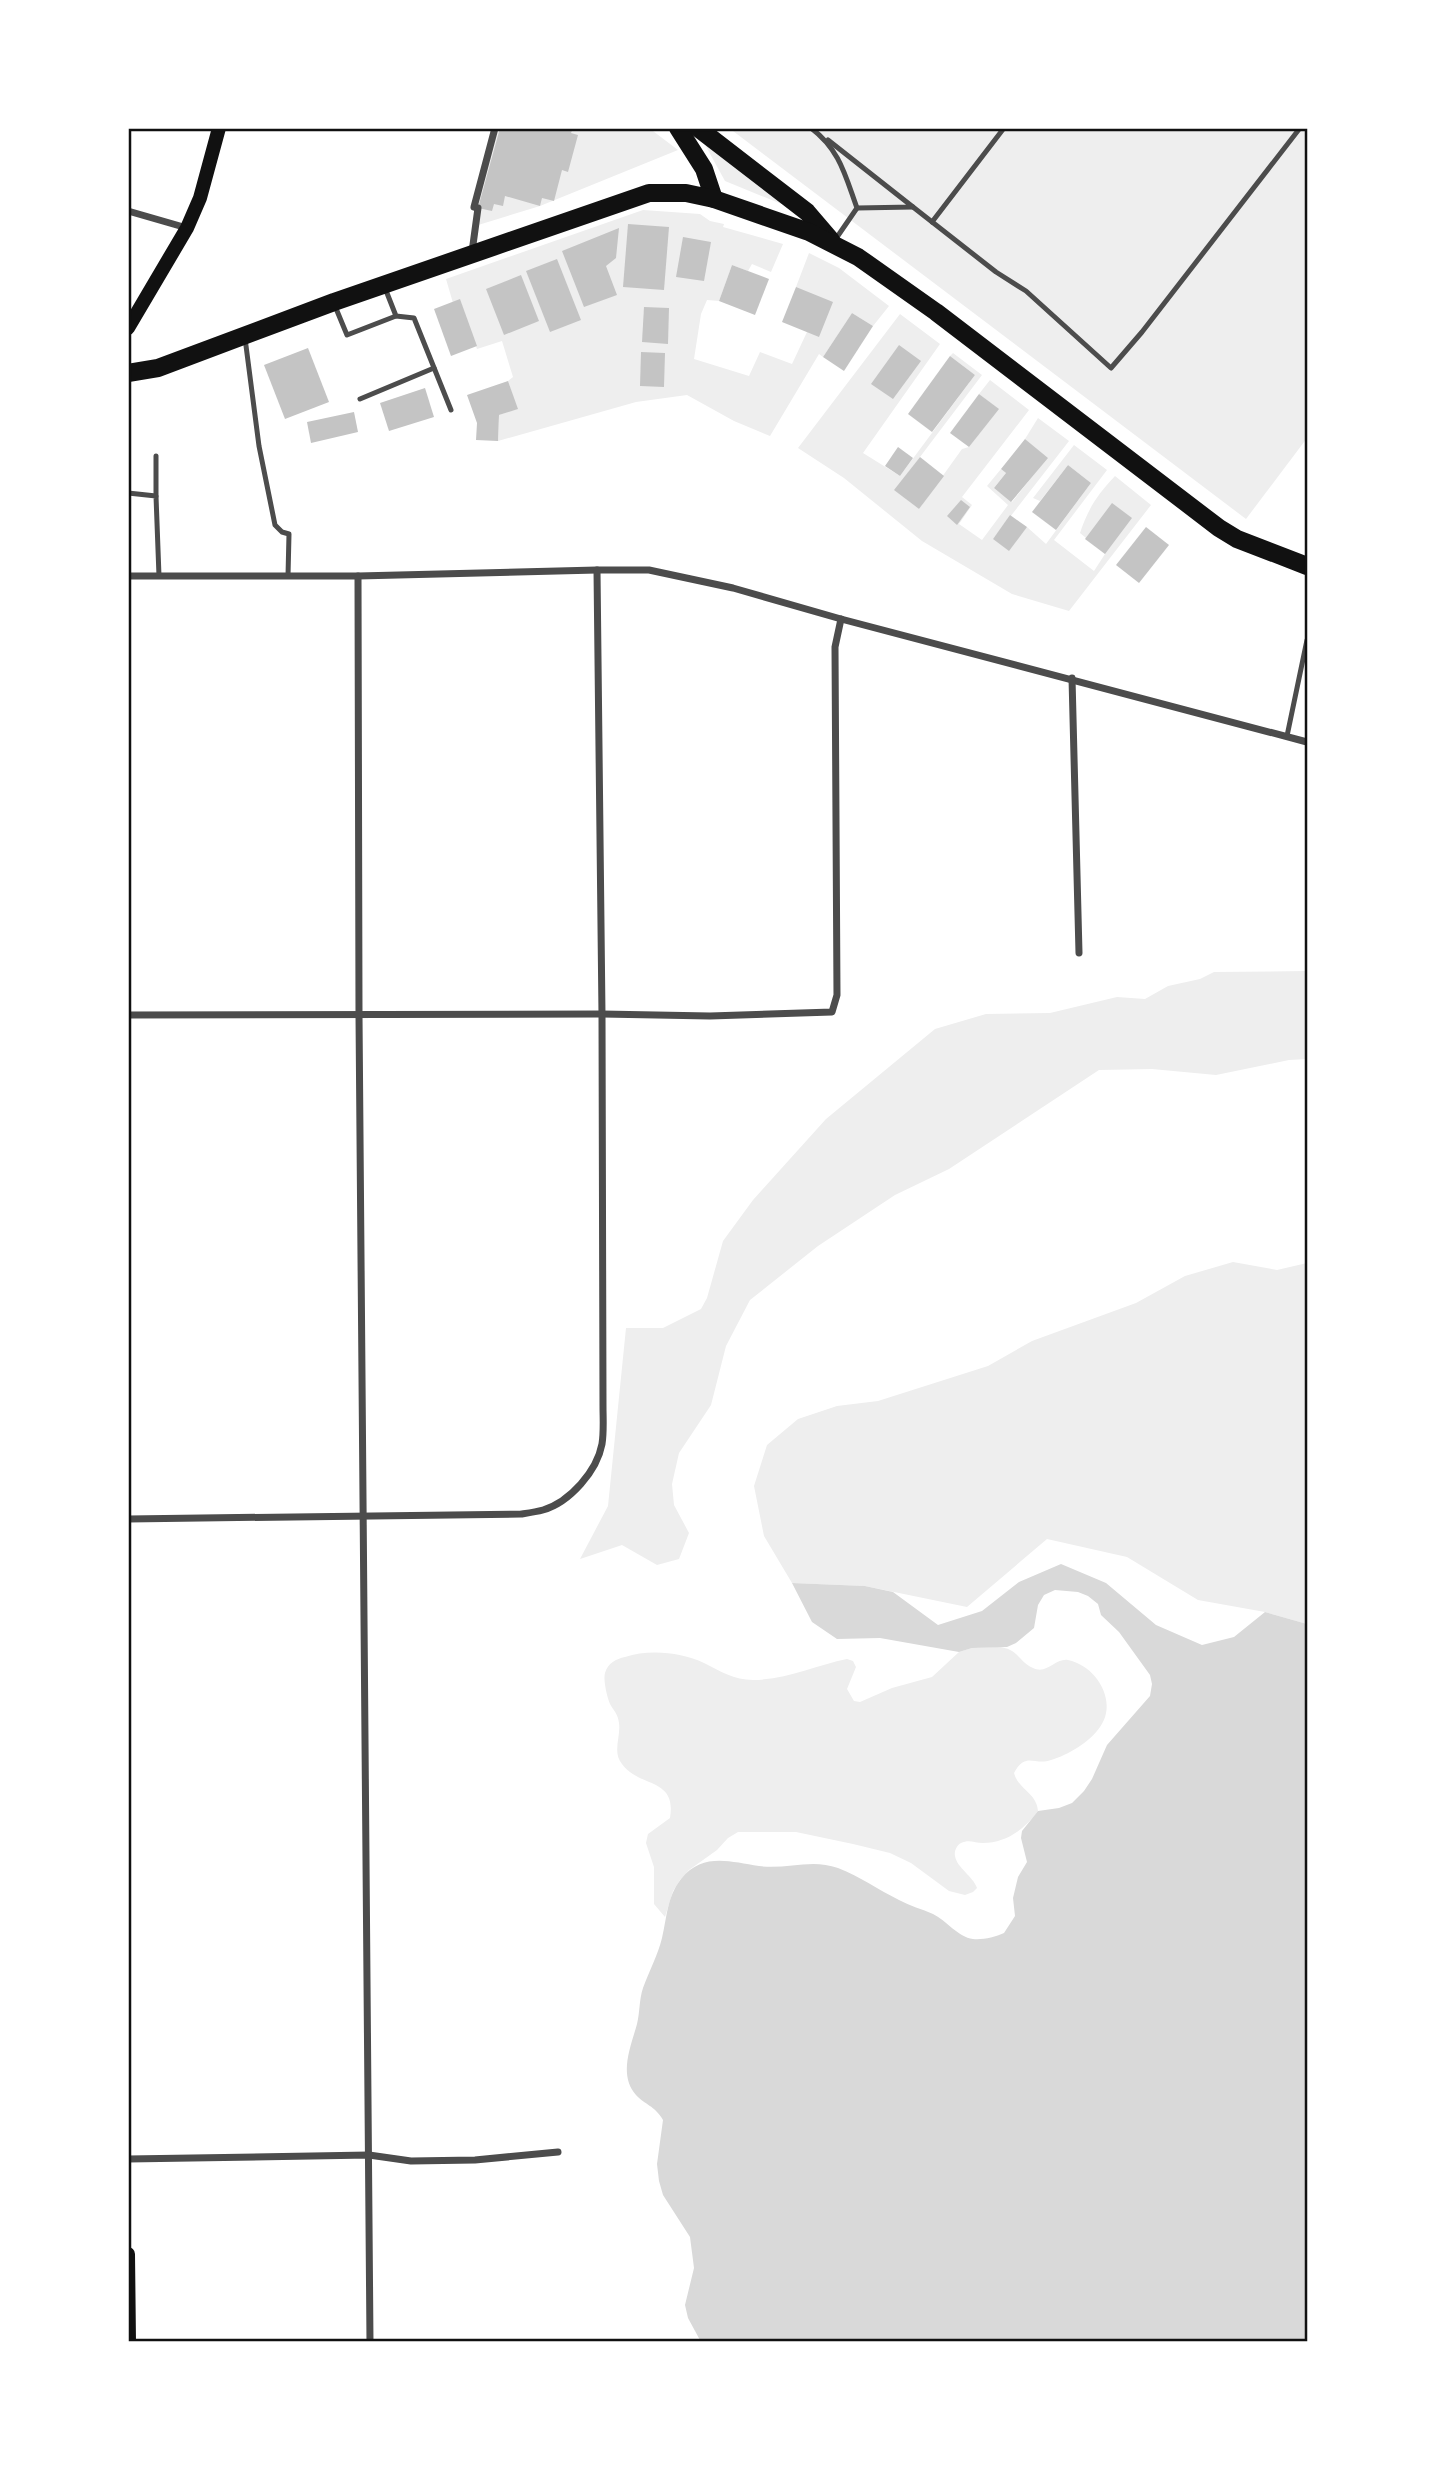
<svg xmlns="http://www.w3.org/2000/svg" width="1435" height="2470" font-family="Spectral,serif">
	<style>
		.green { fill: #eee }
		.water { fill: #d9d9d9 }
		.building { fill: #c4c4c4 }
		.lines { fill: none; stroke-linecap: round; stroke-linejoin: round }
		.service { stroke: #4c4c4c; stroke-width: 5 }
		.minor { stroke: #4c4c4c; stroke-width: 7 }
		.secondary { stroke: #111; stroke-width: 14 }
		.primary { stroke: #111; stroke-width: 18 }
		.neatline { fill: none; stroke: #111; stroke-width: 2.5 }
	</style>
	<rect width="100%" height="100%" fill="#fff"/>
	<g class="green">
		<path d="M498,128H649L678,150L540,206L475,226L478,208L474,207Z"/>
		<path d="M729,128H1307V438L1246,519Z"/>
		<path d="M703,141L801,212L725,181Z"/>
		<path d="M643,210L700,214L710,221L724,224L723,227L783,244L771,272L752,264L748,271L732,265L719,301L707,300L701,314L694,359L749,376L760,352L792,364L807,332L796,287L809,253L839,268L889,306L873,326L852,313L823,357L819,354L770,436L734,421L687,395L636,402L498,441L499,415L517,409L508,381L513,377L502,341L477,349L460,300L453,303L446,279Z"/>
		<path d="M900,314L940,344L863,453L900,476L975,375L950,356L953,353L982,375L895,490L919,509L962,449L969,447L998,409L979,394L990,380L1029,410L962,497L972,505L959,524L982,540L1008,505L987,486L1001,469L1006,473L994,488L1012,502L1047,458L1025,439L1038,418L1069,441L993,539L1027,527L1046,544L1091,483L1068,465L1040,501L1033,498L1074,445L1107,470L1054,540L1094,571L1105,554L1080,533C1088,509 1097,495 1115,476L1151,505L1069,611L1012,594L922,541L844,478L798,448Z"/>
		<path d="M1307,971V1059L1289,1060L1216,1075L1152,1069L1099,1070L949,1169L895,1195L818,1246L750,1300L726,1346L711,1405L679,1453L672,1484L674,1505L689,1533L679,1559L657,1565L622,1545L580,1559L608,1506L626,1328H663L701,1309L707,1298L723,1241L753,1200L826,1119L935,1029L986,1014L1050,1013L1117,997L1145,999L1168,986L1200,979L1214,972Z"/>
		<path d="M1233,1262L1277,1270L1307,1263V1624L1265,1612L1198,1600L1127,1557L1047,1539L967,1607L865,1586L792,1583L764,1536L754,1486L767,1445L798,1419L837,1406L878,1401L988,1366L1032,1341L1136,1303L1185,1276Z"/>
		<path d="M997,1647C1019,1648 1017,1661 1033,1668C1047,1675 1055,1658 1068,1660C1097,1666 1118,1702 1100,1727C1090,1742 1068,1755 1051,1760C1034,1766 1026,1751 1014,1773C1018,1789 1037,1793 1038,1811C1025,1829 1006,1843 983,1843C975,1843 969,1839 961,1843C957,1845 954,1851 955,1856C957,1868 973,1876 977,1888L973,1892L965,1895L949,1891L911,1863L890,1853L853,1844L796,1832H738L728,1838L717,1850L689,1870L680,1880L673,1891L665,1917L654,1904V1867L646,1843L648,1834L670,1818C677,1777 639,1788 622,1764C612,1752 621,1737 619,1723C618,1714 614,1711 610,1704C607,1697 603,1680 605,1673C608,1663 616,1659 625,1657C649,1649 681,1652 704,1663C720,1671 734,1680 753,1680C785,1680 817,1665 847,1659L853,1661L856,1667L847,1689L854,1701L860,1702L892,1688L932,1677L959,1652L972,1648Z"/>
	</g>
	<path class="water" d="M1061,1564L1106,1583L1156,1625L1202,1645L1234,1637L1265,1612L1307,1624V2342H701L688,2318L685,2305L694,2268L690,2237L663,2195L659,2181L657,2164L663,2120C654,2105 645,2105 636,2095C618,2075 631,2046 637,2024C640,2012 639,2000 643,1988C649,1971 658,1955 662,1938C667,1917 667,1897 681,1879C703,1852 730,1862 759,1866C786,1870 811,1858 838,1868C861,1877 877,1889 899,1900C910,1906 922,1909 933,1914C947,1921 958,1937 973,1939C983,1940 995,1937 1004,1933L1015,1916L1013,1898L1018,1877L1027,1862L1021,1838L1022,1831L1038,1811L1059,1808L1072,1803L1084,1791L1092,1779L1107,1745L1150,1696L1152,1684L1150,1675L1119,1632L1101,1615L1098,1604L1088,1596L1078,1592L1055,1590L1044,1595L1038,1605L1034,1628L1016,1643L1007,1647L972,1648L959,1652L880,1638L837,1639L812,1622L792,1583L865,1586L893,1592L938,1625L982,1611L1019,1582Z"/>
	<g class="building">
		<path d="M500,128H573L571,133L578,135L568,172L562,170L554,201L542,198L540,206L505,196L503,206L494,204L492,211L478,208Z"/>
		<path d="M628,224L669,227L664,290L623,287Z"/>
		<path d="M619,228L616,258L606,266L617,295L584,307L562,251Z"/>
		<path d="M683,237L711,242L704,281L676,277Z"/>
		<path d="M557,259L581,320L550,332L526,271Z"/>
		<path d="M732,265L769,279L755,315L719,301Z"/>
		<path d="M521,275L539,321L504,335L486,289Z"/>
		<path d="M796,287L833,302L819,337L782,322Z"/>
		<path d="M460,299L477,346L451,356L434,309Z"/>
		<path d="M644,307L669,308L668,344L642,342Z"/>
		<path d="M852,313L873,326L844,371L823,357Z"/>
		<path d="M899,345L921,361L893,399L871,384Z"/>
		<path d="M308,348L329,402L285,419L264,365Z"/>
		<path d="M641,352L665,353L664,387L640,386Z"/>
		<path d="M950,356L975,375L932,432L908,414Z"/>
		<path d="M508,381L518,409L499,415L498,441L476,440L477,423L467,395Z"/>
		<path d="M425,388L434,417L389,431L380,403Z"/>
		<path d="M979,394L999,409L969,447L950,433Z"/>
		<path d="M354,412L358,432L311,443L307,422Z"/>
		<path d="M1025,439L1048,458L1011,502L994,488L1006,473L1001,469Z"/>
		<path d="M898,447L913,458L900,476L885,466Z"/>
		<path d="M920,457L944,476L919,509L894,490Z"/>
		<path d="M1068,465L1091,483L1056,530L1032,512Z"/>
		<path d="M961,500L970,507L957,525L947,516Z"/>
		<path d="M1112,503L1132,518L1105,554L1085,539Z"/>
		<path d="M1010,515L1027,527L1009,551L993,539Z"/>
		<path d="M1146,527L1169,545L1139,583L1116,565Z"/>
	</g>
	<g class="lines">
		<g class="service">
			<path d="M811,128C840,150 845,175 857,208L835,240"/>
			<path d="M828,140L913,207L857,208"/>
			<path d="M913,207L996,272L1026,291L1111,368L1142,332L1300,128"/>
			<path d="M932,222L1004,128"/>
			<path d="M385,288L396,316L414,318L451,410"/>
			<path d="M335,306L347,335L396,316"/>
			<path d="M245,338L259,446L275,525L282,532L289,534L288,576"/>
			<path d="M360,399L434,368"/>
			<path d="M156,456V496"/>
			<path d="M128,493L156,496L159,576"/>
			<path d="M1287,736L1307,640"/>
		</g>
		<g class="minor">
			<path d="M128,211L187,228"/>
			<path d="M472,252L478,208L474,207L495,128"/>
			<path d="M128,576H358L597,570H649L733,588L841,619L1307,742"/>
			<path d="M358,576L359,1015L370,2342"/>
			<path d="M1072,678L1079,953"/>
			<path d="M128,1015L602,1014L710,1016L832,1012L837,995L835,647L841,619"/>
			<path d="M128,1519L521,1514C528,1513 536,1512 543,1510C570,1502 597,1471 602,1444C604,1432 603,1418 603,1406L602,1014L597,570"/>
			<path d="M128,2159L369,2155L411,2161L475,2160L558,2152"/>
		</g>
		<g class="secondary">
			<path d="M128,328L187,228L200,198L219,128"/>
			<path d="M128,2254L129,2342"/>
		</g>
		<g class="primary">
			<path d="M678,128L704,169L714,199"/>
			<path d="M698,128L807,212L831,240"/>
			<path d="M128,373L158,368L334,302L649,193H686L714,199L809,232L858,257L936,312L1219,528L1237,539L1307,566"/>
		</g>
	</g>
	<rect width="1435" height="2470" fill="none" stroke="#ffffff" stroke-width="259"/>
	<rect x="130" y="130" width="1176" height="2210" class="neatline"/>
</svg>
